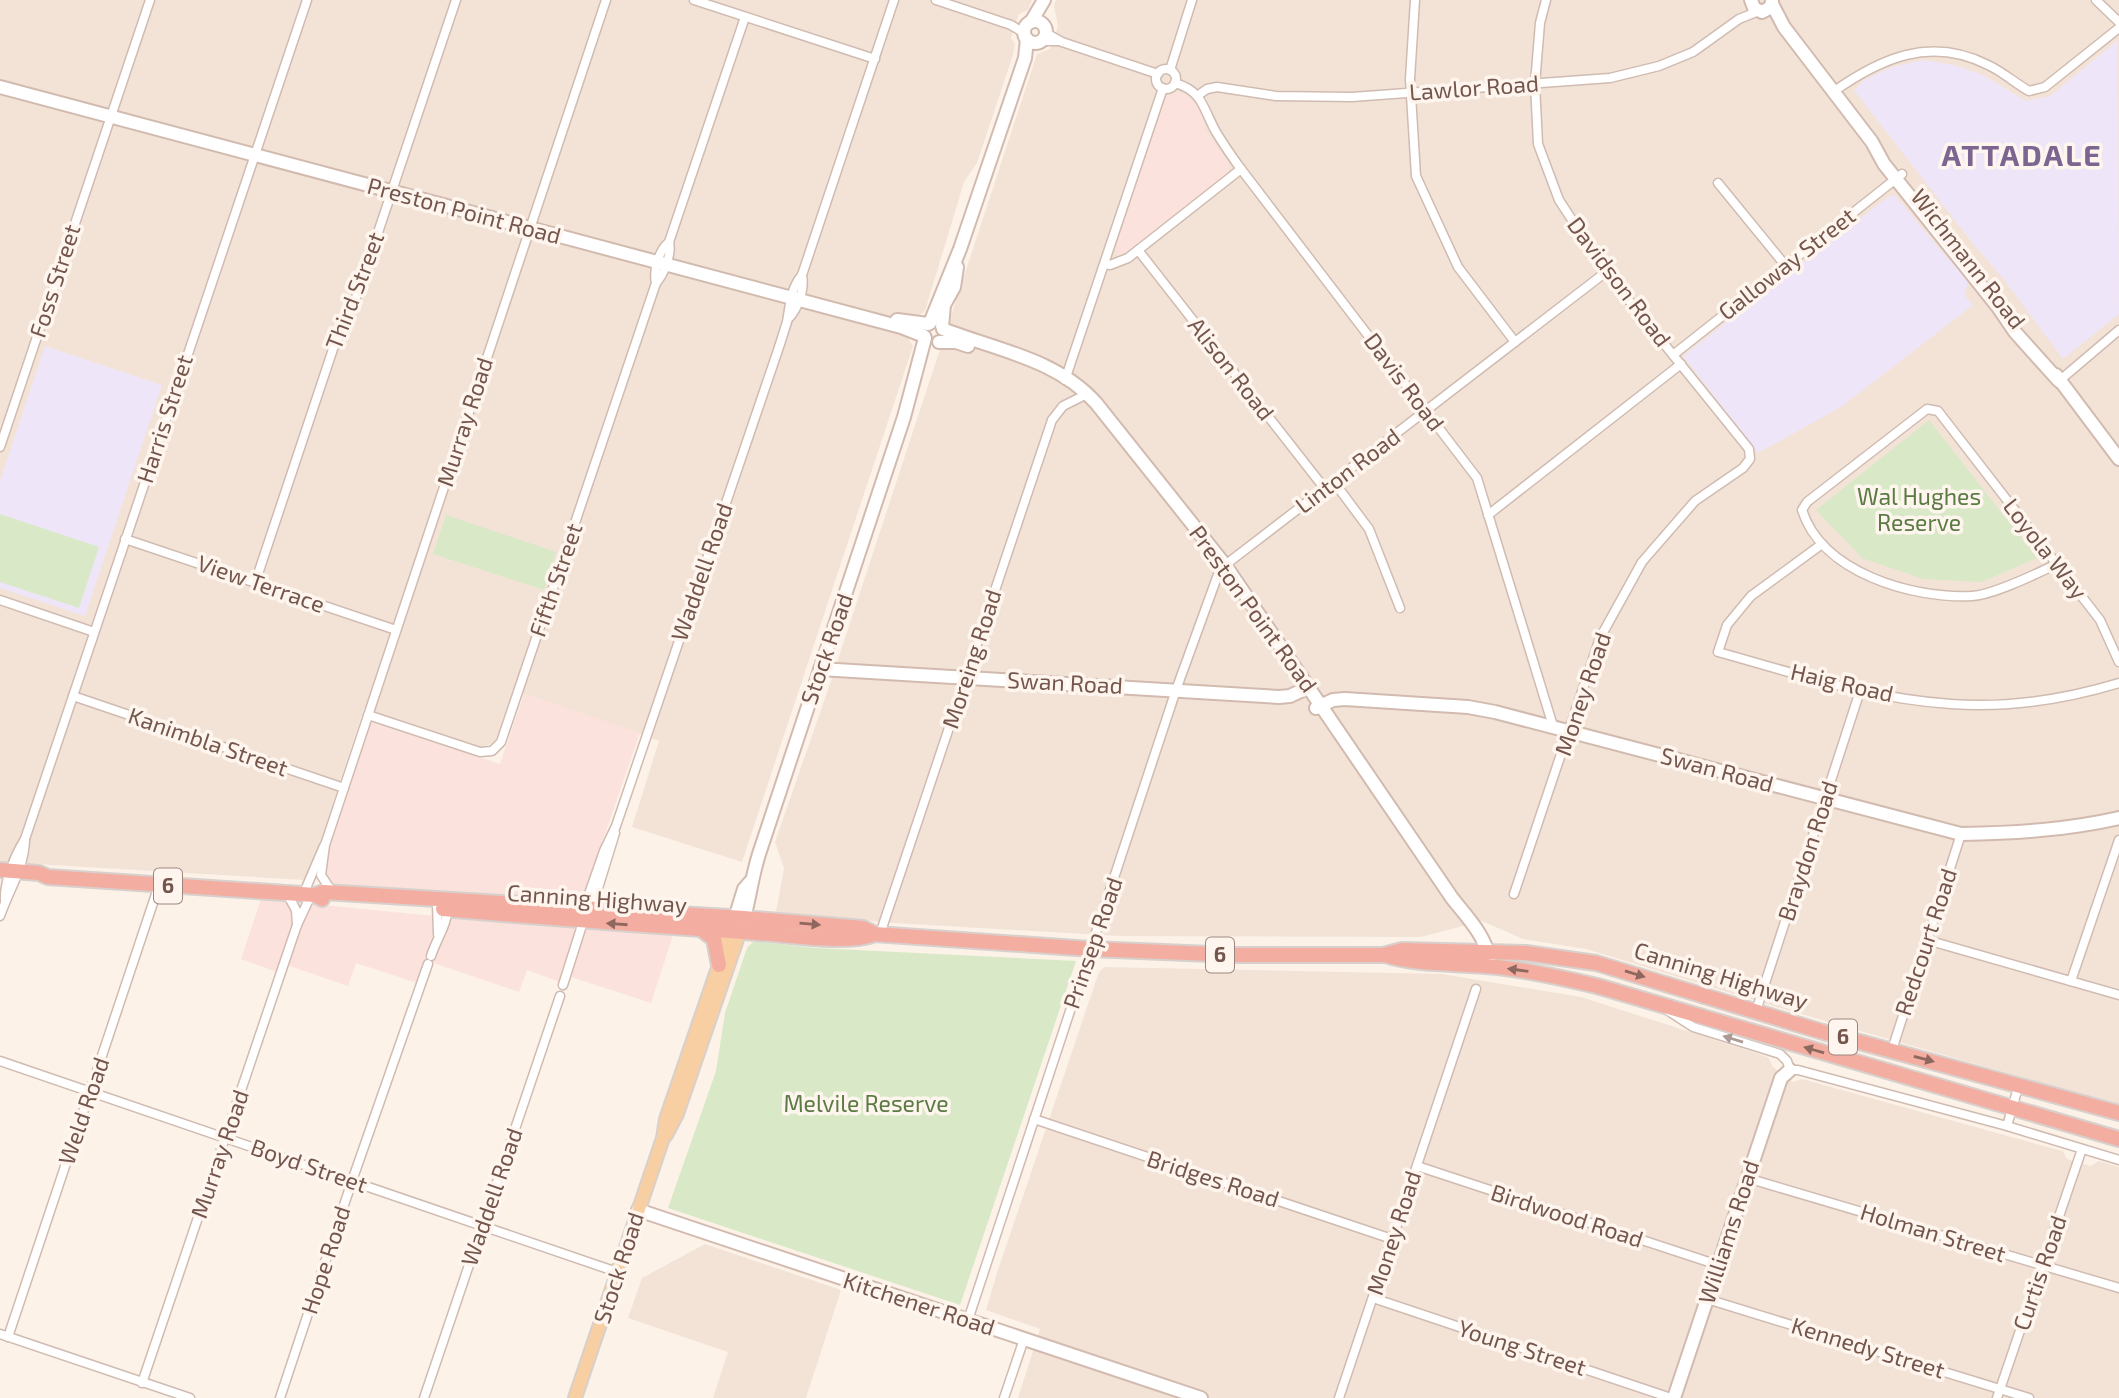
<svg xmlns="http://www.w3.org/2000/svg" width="2119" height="1398" font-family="'Exo 2',sans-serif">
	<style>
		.residential { fill: #f3e3d7 }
		.commercial { fill: #fce2dc }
		.education { fill: #efe5f8 }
		.green { fill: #d9e9c7 }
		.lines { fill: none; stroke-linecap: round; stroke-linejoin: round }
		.street-casing { stroke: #d0bbb1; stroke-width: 11 }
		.secondary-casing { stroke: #d2baaf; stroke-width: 16 }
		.primary-casing { stroke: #d8d0cd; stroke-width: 16 }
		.highway-casing { stroke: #d8d0cd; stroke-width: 18 }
		.street { stroke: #fff; stroke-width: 8 }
		.secondary { stroke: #fff; stroke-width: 12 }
		.primary { stroke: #f8cea3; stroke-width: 12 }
		.highway { stroke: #f3ada1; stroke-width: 14 }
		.oneway { fill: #8e675e }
		.oneway2 { fill: #ac9a94 }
		.labels { text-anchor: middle; stroke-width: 7; stroke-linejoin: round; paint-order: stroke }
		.shield { fill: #fef6ee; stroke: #9e867d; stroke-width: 2 }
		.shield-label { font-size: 21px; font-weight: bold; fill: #75564d }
		.street-label { font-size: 23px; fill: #75564d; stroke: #fef6ee }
		.park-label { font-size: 23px; fill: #5b7a44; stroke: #fef6ee }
		.district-label { font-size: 30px; font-weight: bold; letter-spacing: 2px; fill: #7d6591; stroke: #fef6ee }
	</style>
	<rect width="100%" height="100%" fill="#fcf2e8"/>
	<g class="residential">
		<path d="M0,0H1032L1028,10L1019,14L1011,38L1015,44L1013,55L977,163L964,182L925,311L917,317L909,340L913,346L742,862L632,827L659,741L513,690L497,737L491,744L481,747L364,708L314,861L305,880L0,862Z"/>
		<path d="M1056,0H2119V1105L1787,1010L1586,949L1523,939L1482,921L1421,937L1119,936L894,923L776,912L784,868L775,842L829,687L1037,54L1050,49L1058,26L1054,6Z"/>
		<path d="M1105,967L1442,974L1581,997L1768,1057L1773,1067L1793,1082L1802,1079L2055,1149L2063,1151L2067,1159L2090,1166L2099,1161L2119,1167V1398H1018L1040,1329L986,1310L997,1273L1099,972Z"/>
		<path d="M705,1244L841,1290L806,1398H713L728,1352L628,1318L642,1278Z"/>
	</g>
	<g class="commercial">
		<path d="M1174,91L1185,94L1197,104L1203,117L1205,130L1228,161L1229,172L1132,250L1124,255H1118L1115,248L1144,157L1163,102L1167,96Z"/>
		<path d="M524,694L640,733L582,900L578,903L499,895L484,898L332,887L324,879V866L371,722L500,764Z"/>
		<path d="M261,899L455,918L459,915L674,932L651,1003L562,974L560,982L527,970L519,992L425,960L417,983L356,963L348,986L281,963L277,972L241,959Z"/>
	</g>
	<g class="education">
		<path d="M2118,40L2119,314L2063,359L2002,277L1974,245L1854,90L1864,80L1892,67L1922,60L1954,65L1983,75L2026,101L2050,96Z"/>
		<path d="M1895,195L1942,252L1968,280L1965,296L1973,305L1841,407L1758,453L1683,356L1888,197Z"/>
		<path d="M45,346L162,385L85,616L0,588V481Z"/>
	</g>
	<g class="green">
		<path d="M1929,420L2037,558L1982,582L1923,579L1862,558L1816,510Z"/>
		<path d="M0,514L99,547L79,608L0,582Z"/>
		<path d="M446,515L556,552L544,590L433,554Z"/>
		<path d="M754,941L816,948L1076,961L960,1305L668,1208L716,1071L725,1013L747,948Z"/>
	</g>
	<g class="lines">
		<g class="street-casing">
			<g id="street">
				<path d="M694,0L875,59"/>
				<path d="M936,0L1011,25L1024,33"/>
				<path d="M1415,0L1410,79L1416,176L1458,267L1515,342"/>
				<path d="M2096,0L2119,22"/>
				<path d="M1046,33L1062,42L1158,74"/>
				<path d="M1042,41H1059"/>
				<circle cx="1166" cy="79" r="10"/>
				<path d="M1170,70L1192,0"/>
				<path d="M1175,83C1203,91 1203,109 1216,132C1224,145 1232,157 1241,169L1477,478L1553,726"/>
				<path d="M1833,92C1881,58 1930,36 1988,65C2003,72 2015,83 2029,91L2045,87L2119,28"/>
				<path d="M1197,96L1207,89L1217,87L1276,96L1352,97L1610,78L1659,66L1693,52L1739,19L1759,11"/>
				<path d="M1718,183L1785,265"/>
				<path d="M1138,250L1325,489"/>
				<path d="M1106,264L1110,265L1128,258L1241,169"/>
				<path d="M656,283C653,270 659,250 669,242"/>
				<path d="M788,319C798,309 805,289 802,275"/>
				<path d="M1673,355L1902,174"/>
				<path d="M1065,380L1163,88"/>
				<path d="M2059,381L2119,330"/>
				<path d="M0,447L150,0"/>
				<path d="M1334,482L1369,529L1400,608"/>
				<path d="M1488,515L1681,364"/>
				<path d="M125,539L396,630"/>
				<path d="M1822,544L1751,596L1727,625L1718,652C1794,673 1871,699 1951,704C2006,708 2066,699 2119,683"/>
				<path d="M2057,564C2036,574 1993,595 1972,596C1913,599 1822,573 1802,510L1807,502L1927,409L1938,411L2100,620L2119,662"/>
				<path d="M255,583L333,349L357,295L456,0"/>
				<path d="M0,600L94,632"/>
				<path d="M73,696L344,788"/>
				<path d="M368,715L480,752L492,751L501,742L656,283C664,274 672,254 669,242L745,17"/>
				<path d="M332,892L321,875L325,845L606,0"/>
				<path d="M287,894L296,910L297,925"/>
				<path d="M1514,894L1600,638L1642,562L1695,501L1743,468L1750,459L1749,449L1606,272L1559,200L1538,144L1535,84L1540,23L1546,0"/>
				<path d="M303,895L324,846"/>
				<path d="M5,900C4,881 15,855 25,839L307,0"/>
				<path d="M437,903L438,934"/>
				<path d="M591,911L615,833"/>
				<path d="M0,916C9,890 24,868 25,840"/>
				<path d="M880,934L1052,420L1063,406L1081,397"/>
				<path d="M1927,940L2119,995"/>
				<path d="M431,956C437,938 447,925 448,907"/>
				<path d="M2071,981L2119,840"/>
				<path d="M563,985L583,922L584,908L604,851L616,826L778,350C781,341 784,331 787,322C790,306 790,289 802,275L894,0"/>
				<path d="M1667,1010L1693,1027L1780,1054L1787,1061L1790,1070H1798L2007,1126L2119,1160"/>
				<path d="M1756,1011L1860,691"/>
				<path d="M1892,1050L1961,834"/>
				<path d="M0,1061L617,1272"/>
				<path d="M1034,1119L1392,1239"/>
				<path d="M2007,1126L2019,1084"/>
				<path d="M1417,1166L1718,1265"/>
				<path d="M1747,1178L2119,1288"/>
				<path d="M1373,1298L1671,1398"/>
				<path d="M1707,1299L2029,1398"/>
				<path d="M968,1320L1176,690L1220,569L1606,272"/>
				<path d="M0,1334L190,1398"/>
				<path d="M8,1337L159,885"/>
				<path d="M142,1383L297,925L311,895"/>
				<path d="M280,1398L352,1181L428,964"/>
				<path d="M424,1398L560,996"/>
				<path d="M1004,1398L1024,1339"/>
				<path d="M1339,1398L1476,989"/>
				<path d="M1997,1398L2082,1149"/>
			</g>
		</g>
		<g class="secondary-casing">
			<g id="secondary">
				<path d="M1751,0L1754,8L1762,12L1771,7L1772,0"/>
				<path d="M1772,4L1784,27L1872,142L1884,164L1998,307L2015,332L2059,381"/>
				<circle cx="1035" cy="32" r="11"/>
				<path d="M1031,22L1044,0"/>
				<path d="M0,87L901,327L924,336"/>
				<path d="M897,320L928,324"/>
				<path d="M930,323L960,249L1025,58L1027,39"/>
				<path d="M942,326L944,305L954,287L957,267"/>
				<path d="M943,329C996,350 1057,359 1096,403L1225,565L1452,898C1466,916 1485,935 1489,958"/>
				<path d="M939,342H956L968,346"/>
				<path d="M2056,375L2119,459"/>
				<path d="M820,669L1279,697L1290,696L1309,687"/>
				<path d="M1316,708L1333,700L1345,699L1468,707L1495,712L1961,834C2015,833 2066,830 2119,818"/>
				<path d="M735,918L744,889L751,881"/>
				<path d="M744,918C750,896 752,876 759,854L904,417L925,338"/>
				<path d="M638,1210L1201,1398"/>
				<path d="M1674,1398L1781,1078L1790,1070"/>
			</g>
		</g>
		<g class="primary-casing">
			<g id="primary">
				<path d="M666,1135L677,1114L743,922"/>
				<path d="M575,1398L663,1138L666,1119L733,924"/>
			</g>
		</g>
		<g class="highway-casing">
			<g id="highway">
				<path d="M0,870L39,873L48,877L315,895L322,899"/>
				<path d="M315,895L324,892L744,918L863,928L875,934L1091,949L1235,955H1383L1402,950L1526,953L1596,963L1823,1032L2119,1113"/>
				<path d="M443,909C548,918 653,926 758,933C790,935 846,945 875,934"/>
				<path d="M701,929L714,939L719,965"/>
				<path d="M1385,955C1417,965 1453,963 1486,966C1524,969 1560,977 1597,986L2119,1139"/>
			</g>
		</g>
		<use href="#street" class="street"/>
		<use href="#secondary" class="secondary"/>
		<use href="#primary" class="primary"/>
		<use href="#highway" class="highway"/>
	</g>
	<defs><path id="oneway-solid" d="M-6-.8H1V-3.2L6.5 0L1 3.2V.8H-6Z" transform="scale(1.75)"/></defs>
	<g class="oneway">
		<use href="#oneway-solid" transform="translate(617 924) rotate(-176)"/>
		<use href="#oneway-solid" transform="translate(810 924) rotate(5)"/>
		<use href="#oneway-solid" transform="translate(1518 970) rotate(-172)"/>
		<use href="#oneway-solid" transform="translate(1635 974) rotate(17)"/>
		<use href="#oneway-solid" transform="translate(1814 1050) rotate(-164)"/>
		<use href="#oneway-solid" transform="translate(1924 1059) rotate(15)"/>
	</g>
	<use class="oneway2" href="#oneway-solid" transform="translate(1733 1039) rotate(-163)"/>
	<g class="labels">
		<g class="shield">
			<rect x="154" y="868.5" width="28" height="35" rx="5"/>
			<rect x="1206" y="937.5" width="28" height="35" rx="5"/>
			<rect x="1829" y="1019.5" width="28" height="35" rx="5"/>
		</g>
		<g class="shield-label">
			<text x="168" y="893">6</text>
			<text x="1220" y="962">6</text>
			<text x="1843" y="1044">6</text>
		</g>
		<g class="street-label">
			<text transform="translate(1474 88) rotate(-4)" y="8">Lawlor Road</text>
			<text transform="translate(464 211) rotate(15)" y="8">Preston Point Road</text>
			<text transform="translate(1968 259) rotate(52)" y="8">Wichmann Road</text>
			<text transform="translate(1787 264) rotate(-38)" y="8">Galloway Street</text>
			<text transform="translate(55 281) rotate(-72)" y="8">Foss Street</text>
			<text transform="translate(1619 282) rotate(53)" y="8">Davidson Road</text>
			<text transform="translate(355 291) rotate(-69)" y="8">Third Street</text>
			<text transform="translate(1231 369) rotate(52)" y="8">Alison Road</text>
			<text transform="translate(1404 382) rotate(53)" y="8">Davis Road</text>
			<text transform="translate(165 419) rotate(-72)" y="8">Harris Street</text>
			<text transform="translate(465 422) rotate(-72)" y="8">Murray Road</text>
			<text transform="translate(1348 471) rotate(-37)" y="8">Linton Road</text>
			<text transform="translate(2045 549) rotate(52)" y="8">Loyola Way</text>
			<text transform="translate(702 572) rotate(-71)" y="8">Waddell Road</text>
			<text transform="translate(556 580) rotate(-71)" y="8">Fifth Street</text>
			<text transform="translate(261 584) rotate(19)" y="8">View Terrace</text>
			<text transform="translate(1253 609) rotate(54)" y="8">Preston Point Road</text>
			<text transform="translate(827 649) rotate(-71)" y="8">Stock Road</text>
			<text transform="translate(972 659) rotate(-72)" y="8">Moreing Road</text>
			<text transform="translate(1065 683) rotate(3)" y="8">Swan Road</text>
			<text transform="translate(1842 683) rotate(13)" y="8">Haig Road</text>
			<text transform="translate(1583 694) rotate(-71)" y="8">Money Road</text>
			<text transform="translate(208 742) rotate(19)" y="8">Kanimbla Street</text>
			<text transform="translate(1717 770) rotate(15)" y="8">Swan Road</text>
			<text transform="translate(1808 851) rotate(-72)" y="8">Braydon Road</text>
			<text transform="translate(597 899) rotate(4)" y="8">Canning Highway</text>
			<text transform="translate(1926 942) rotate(-72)" y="8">Redcourt Road</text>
			<text transform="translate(1093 943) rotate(-71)" y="8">Prinsep Road</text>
			<text transform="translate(1721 976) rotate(17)" y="8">Canning Highway</text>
			<text transform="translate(84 1111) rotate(-71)" y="8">Weld Road</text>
			<text transform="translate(220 1154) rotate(-71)" y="8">Murray Road</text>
			<text transform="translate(309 1166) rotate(19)" y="8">Boyd Street</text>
			<text transform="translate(1213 1179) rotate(18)" y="8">Bridges Road</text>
			<text transform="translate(492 1197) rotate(-71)" y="8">Waddell Road</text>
			<text transform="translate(1567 1216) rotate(18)" y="8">Birdwood Road</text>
			<text transform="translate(1729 1232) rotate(-72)" y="8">Williams Road</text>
			<text transform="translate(1394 1233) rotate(-72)" y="8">Money Road</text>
			<text transform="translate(1933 1233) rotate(17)" y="8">Holman Street</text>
			<text transform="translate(326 1260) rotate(-72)" y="8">Hope Road</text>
			<text transform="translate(619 1268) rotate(-72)" y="8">Stock Road</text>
			<text transform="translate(2040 1273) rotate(-71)" y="8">Curtis Road</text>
			<text transform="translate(919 1304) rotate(18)" y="8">Kitchener Road</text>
			<text transform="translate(1522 1348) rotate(18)" y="8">Young Street</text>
			<text transform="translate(1868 1348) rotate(17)" y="8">Kennedy Street</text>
		</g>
		<g class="park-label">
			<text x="1919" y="505">Wal Hughes<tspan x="1919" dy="26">Reserve</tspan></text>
			<text x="866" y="1112">Melvile Reserve</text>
		</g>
		<g class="district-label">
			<text x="2022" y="166">ATTADALE</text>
		</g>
	</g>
</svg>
